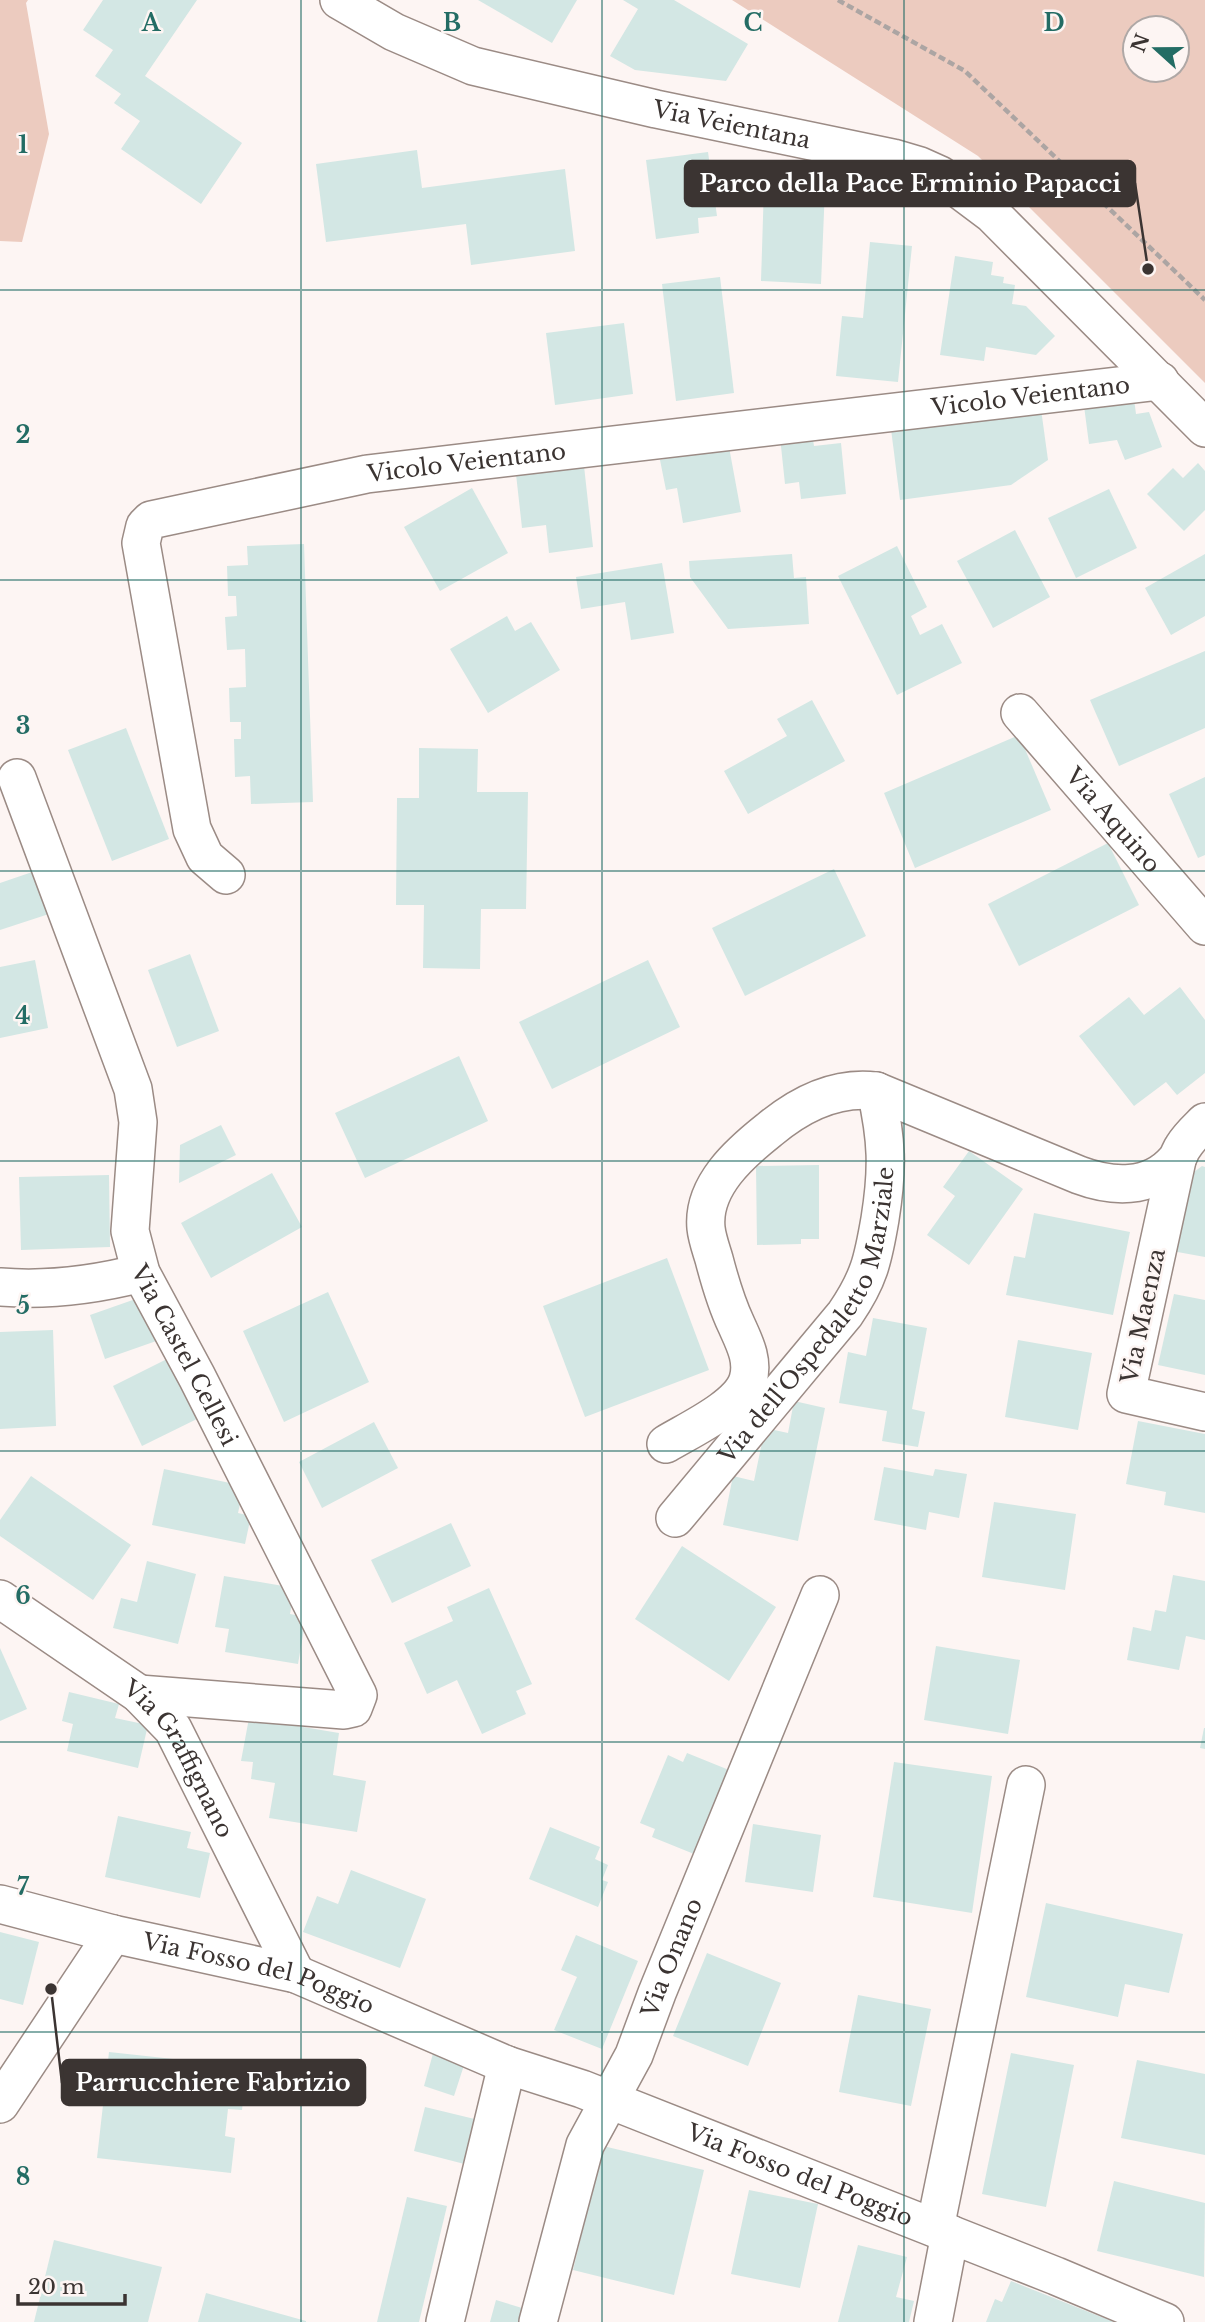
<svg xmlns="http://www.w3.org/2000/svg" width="1205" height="2322" font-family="'Libre Baskerville',serif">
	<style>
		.green { fill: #eccbbf; fill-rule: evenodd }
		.building { fill: #d3e7e4 }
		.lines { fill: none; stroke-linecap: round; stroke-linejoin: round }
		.street-casing { stroke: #9b8b85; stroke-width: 40 }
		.path { stroke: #aca5a3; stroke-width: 4.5; stroke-dasharray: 7 3.5; stroke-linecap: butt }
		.street { stroke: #fff; stroke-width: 37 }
		.grid { fill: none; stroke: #236c64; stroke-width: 2; stroke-opacity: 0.55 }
		.labels { text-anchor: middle; stroke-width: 5; stroke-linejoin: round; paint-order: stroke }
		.street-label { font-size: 23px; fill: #3b3432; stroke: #fdf5f3 }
		.grid-label { font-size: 23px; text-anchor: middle; font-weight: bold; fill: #236c64; stroke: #fdf5f3; stroke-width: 5; stroke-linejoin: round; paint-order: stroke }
		.leader { fill: none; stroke: #3b3432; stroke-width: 2.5 }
		.callout-dot { fill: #3b3432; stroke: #fdf5f3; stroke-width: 2.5 }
		.callout { fill: #3b3432; stroke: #3b3432; stroke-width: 2.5 }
		.callout-label { font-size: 24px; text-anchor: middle; font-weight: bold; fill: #fff }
	</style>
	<rect width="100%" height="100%" fill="#fdf5f3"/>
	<g class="green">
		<path d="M0,0H28L26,3L49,134L22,242L0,241Z"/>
		<path d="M732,0H1205V383L978,156ZM1135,28H1177V70H1135Z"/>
	</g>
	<g class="building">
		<path d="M103,0H197L145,76L242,143L201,204L121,149L140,121L114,103L121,94L95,76L113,50L83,30Z"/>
		<path d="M478,0H577L552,43Z"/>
		<path d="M623,0H674L748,44L726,81L635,70L610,56L638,9Z"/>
		<path d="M417,150L422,188L565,169L575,251L471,265L466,224L326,242L316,164Z"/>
		<path d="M708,152L717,216L698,218L699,233L656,239L646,160Z"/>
		<path d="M764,186L825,188L821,284L761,281Z"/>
		<path d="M870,242L912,246L898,382L836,376L842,316L863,318Z"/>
		<path d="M955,256L993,262L991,275L1004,277L1003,283L1015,285L1012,304L1026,306L1055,336L1036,355L986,347L984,361L940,355Z"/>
		<path d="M720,277L734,393L676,401L662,284Z"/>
		<path d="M624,323L633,394L555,405L546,333Z"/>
		<path d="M1134,399L1136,414L1149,412L1162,447L1125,460L1117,440L1089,444L1084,406Z"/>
		<path d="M1041,409L1048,460L1011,485L900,500L891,429Z"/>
		<path d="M812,433L814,446L841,443L846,494L801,499L799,482L785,484L780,437Z"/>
		<path d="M729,447L741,512L683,523L677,488L666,490L660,460Z"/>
		<path d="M1198,463L1205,471V510L1184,531L1147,494L1173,468L1183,478Z"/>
		<path d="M584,466L593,547L549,553L546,525L522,528L516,474Z"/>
		<path d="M472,488L508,553L440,591L404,527Z"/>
		<path d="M1109,489L1137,548L1076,578L1048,518Z"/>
		<path d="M1015,530L1050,597L993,628L957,561Z"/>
		<path d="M304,544L313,802L251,804L250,776L235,777L234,739H241V722H230L229,688L246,687L245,649L227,650L225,617L237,616L236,596H228L227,566L248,565L247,546Z"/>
		<path d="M897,546L927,607L911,616L920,635L942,624L962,663L897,695L838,576Z"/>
		<path d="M792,554L794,578L806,577L809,624L728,629L690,577L689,561Z"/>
		<path d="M1205,554V616L1171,635L1145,588Z"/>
		<path d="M662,563L674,633L631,640L625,602L581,609L576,577Z"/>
		<path d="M507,616L515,631L531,622L560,670L488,713L450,649Z"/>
		<path d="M1205,651V728L1119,766L1090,700Z"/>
		<path d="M812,700L845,761L748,814L724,771L787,736L777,719Z"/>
		<path d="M126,728L169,839L112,861L68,750Z"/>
		<path d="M1019,735L1051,810L915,868L884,793Z"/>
		<path d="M419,748L478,749L477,792H528L526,909H481L480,969L423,968L424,905H396L397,798H419Z"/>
		<path d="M1205,777V855L1198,858L1169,794Z"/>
		<path d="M1108,843L1139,905L1019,966L988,904Z"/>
		<path d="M41,869L55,912L0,930V883Z"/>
		<path d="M834,869L866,936L745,996L712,928Z"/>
		<path d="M190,954L219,1031L177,1047L148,970Z"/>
		<path d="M35,960L48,1028L0,1038V967Z"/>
		<path d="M648,960L680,1027L552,1089L519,1022Z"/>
		<path d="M1180,987L1205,1020V1073L1177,1095L1166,1082L1134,1106L1079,1036L1129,997L1144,1015Z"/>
		<path d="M459,1056L488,1121L365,1178L335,1113Z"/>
		<path d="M221,1125L236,1155L179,1183L180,1145Z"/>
		<path d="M969,1151L1023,1189L969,1265L927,1235L955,1196L943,1187Z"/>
		<path d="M819,1165V1239H801V1244L757,1245L756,1166Z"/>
		<path d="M1202,1166L1205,1167V1257L1172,1251L1186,1178Z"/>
		<path d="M272,1173L302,1227L211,1278L181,1223Z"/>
		<path d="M109,1175L110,1247L21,1250L19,1177Z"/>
		<path d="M1034,1213L1130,1232L1113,1315L1006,1295L1014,1256L1025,1258Z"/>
		<path d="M667,1258L709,1370L585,1417L543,1306Z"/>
		<path d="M328,1292L369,1382L284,1422L243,1331Z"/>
		<path d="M1174,1294L1205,1300V1375L1158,1365Z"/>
		<path d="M147,1295L162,1339L105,1359L90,1315Z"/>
		<path d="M873,1318L927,1328L912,1409L925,1412L918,1447L882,1441L887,1411L839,1403L848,1352L866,1356Z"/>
		<path d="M53,1330L56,1426L0,1429V1332Z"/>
		<path d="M1018,1340L1092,1353L1078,1430L1005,1417Z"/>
		<path d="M173,1356L203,1416L142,1446L113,1386Z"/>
		<path d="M794,1401L825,1408L798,1541L723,1525L733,1476L754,1481L765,1428L788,1433Z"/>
		<path d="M1138,1421L1205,1434V1513L1164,1505L1166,1492L1126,1484Z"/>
		<path d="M374,1422L398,1468L322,1508L299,1462Z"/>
		<path d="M884,1467L933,1476L935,1469L967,1474L959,1518L929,1512L926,1530L874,1520Z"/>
		<path d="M164,1469L244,1486L238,1513L251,1516L245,1544L152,1525Z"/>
		<path d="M31,1476L131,1545L93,1600L0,1536V1520Z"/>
		<path d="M994,1502L1076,1514L1065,1590L982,1577Z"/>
		<path d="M451,1523L471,1566L392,1603L371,1560Z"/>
		<path d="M682,1546L776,1607L729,1681L635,1619Z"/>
		<path d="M147,1561L196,1574L178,1644L113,1628L121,1598L137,1602Z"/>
		<path d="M1173,1575L1205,1581V1640L1186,1636L1179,1670L1127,1660L1133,1627L1151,1631L1155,1610L1166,1612Z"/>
		<path d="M224,1576L295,1588L290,1614L306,1617L298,1664L225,1652L229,1629L215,1627Z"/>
		<path d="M489,1588L532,1684L516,1691L526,1714L482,1734L457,1680L427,1694L404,1643L453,1621L447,1607Z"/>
		<path d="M936,1646L1020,1660L1008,1734L924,1720Z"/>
		<path d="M0,1648L27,1709L0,1721Z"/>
		<path d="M69,1692L119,1704L115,1718L148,1725L138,1768L67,1751L73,1724L62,1721Z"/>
		<path d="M249,1718L339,1733L333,1775L366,1781L357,1832L269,1818L275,1783L251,1779L253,1762L241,1761Z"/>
		<path d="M1204,1728H1205V1749L1200,1748Z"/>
		<path d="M687,1753L729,1770L694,1854L652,1837L655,1829L640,1823L668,1755L683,1762Z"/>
		<path d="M894,1762L992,1776L972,1913L873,1897Z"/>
		<path d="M118,1816L191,1832L187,1848L210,1853L200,1898L105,1877Z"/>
		<path d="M753,1824L821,1835L813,1892L745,1882Z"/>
		<path d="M550,1827L600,1847L595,1859L608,1865L602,1880L608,1882L598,1907L529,1879Z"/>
		<path d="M351,1870L426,1899L400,1968L303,1932L317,1896L338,1904Z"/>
		<path d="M1046,1903L1183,1934L1169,1993L1125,1984L1118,2017L1026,1997Z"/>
		<path d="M0,1932L39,1942L23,2005L0,1999Z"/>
		<path d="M576,1935L638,1961L602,2049L554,2030L577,1977L561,1970Z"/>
		<path d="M707,1953L781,1983L748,2066L673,2036Z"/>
		<path d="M858,1995L931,2009L911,2106L839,2092Z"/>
		<path d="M434,2050L466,2059L454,2096L424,2086Z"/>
		<path d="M109,2052L247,2067L242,2110L228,2109L225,2136L235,2138L231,2173L97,2158Z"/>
		<path d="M1011,2053L1074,2065L1046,2207L982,2194Z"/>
		<path d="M1137,2060L1205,2074V2155L1121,2138Z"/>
		<path d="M425,2107L487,2122L476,2167L414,2151Z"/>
		<path d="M603,2146L704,2170L674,2295L573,2270Z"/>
		<path d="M1114,2181L1205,2203L1204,2277L1097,2251Z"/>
		<path d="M749,2190L818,2204L800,2288L731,2274Z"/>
		<path d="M407,2197L447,2206L419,2322H377Z"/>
		<path d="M54,2240L162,2267L148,2322H34Z"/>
		<path d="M858,2245L907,2257L896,2297L914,2301L909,2322H838Z"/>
		<path d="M1011,2281L1114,2322H986L995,2299L1002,2302Z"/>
		<path d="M206,2293L306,2321V2322H198Z"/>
		<path d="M496,2300L532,2311L529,2322H490Z"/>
	</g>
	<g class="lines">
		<g class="street-casing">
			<g id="street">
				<path id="s1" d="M339,0L394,32L473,66L656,109L893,158L920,166L940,175L992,214L1205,428"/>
				<path id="s2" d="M1020,713L1205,926"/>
				<path id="s3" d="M17,778L133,1089L138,1122L130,1231L141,1273L197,1377L358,1695L353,1708L344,1710L139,1694"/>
				<path id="s4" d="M226,875L205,857L192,829L141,543L145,526L151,520L367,474L1160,381"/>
				<path d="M1177,1160L1126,1394L1205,1412"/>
				<path d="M0,1287C49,1291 94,1285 141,1273"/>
				<path d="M666,1444C689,1430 740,1407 748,1380C754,1360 744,1342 736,1324C726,1303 720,1282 714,1259C711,1249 707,1238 706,1228C702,1186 740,1153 769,1130C800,1104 835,1086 876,1091L1079,1175C1111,1187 1150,1190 1175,1161C1179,1157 1180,1151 1183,1147C1189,1137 1197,1130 1205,1122"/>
				<path id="s5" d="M675,1518L845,1314C869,1279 873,1260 880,1219C888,1169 887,1140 876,1091"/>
				<path id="s6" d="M0,1599L139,1694L173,1729L296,1974"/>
				<path id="s7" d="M0,1904L113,1934L296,1974L507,2065L582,2089L1056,2276L1165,2322"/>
				<path d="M0,2104L113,1934"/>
				<path d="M935,2228L1026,1785"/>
				<path d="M445,2322L507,2065"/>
				<path id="s8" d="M538,2322L585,2145L634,2055L657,1993L820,1595"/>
				<path d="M933,2322L950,2234"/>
			</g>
		</g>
		<path class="path" d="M838,0L965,71L1205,300"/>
		<use href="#street" class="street"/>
	</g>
	<path class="grid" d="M301,0V2322M602,0V2322M904,0V2322M0,290H1205M0,580H1205M0,871H1205M0,1161H1205M0,1451H1205M0,1742H1205M0,2032H1205"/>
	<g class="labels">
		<g class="street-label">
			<text dy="8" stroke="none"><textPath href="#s1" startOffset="415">Via Veientana</textPath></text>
			<text dy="8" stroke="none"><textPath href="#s4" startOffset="1264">Vicolo Veientano</textPath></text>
			<text dy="8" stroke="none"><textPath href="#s4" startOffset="696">Vicolo Veientano</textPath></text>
			<text dy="8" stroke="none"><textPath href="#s2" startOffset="142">Via Aquino</textPath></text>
			<text dy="8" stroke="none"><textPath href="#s5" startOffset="248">Via dell'Ospedaletto Marziale</textPath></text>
			<text transform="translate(1143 1316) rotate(-78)" y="8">Via Maenza</text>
			<text dy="8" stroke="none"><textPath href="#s3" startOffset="611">Via Castel Cellesi</textPath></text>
			<text dy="8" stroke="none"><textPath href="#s6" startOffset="245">Via Graffignano</textPath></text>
			<text dy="8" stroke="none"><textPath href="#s8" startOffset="390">Via Onano</textPath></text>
			<text dy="8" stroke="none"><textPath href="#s7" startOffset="268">Via Fosso del Poggio</textPath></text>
			<text dy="8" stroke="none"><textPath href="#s7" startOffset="847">Via Fosso del Poggio</textPath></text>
		</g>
	</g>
	<g class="grid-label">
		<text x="151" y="31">A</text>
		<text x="452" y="31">B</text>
		<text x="753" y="31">C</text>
		<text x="1054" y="31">D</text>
		<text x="23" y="153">1</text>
		<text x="23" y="443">2</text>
		<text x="23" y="734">3</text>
		<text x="23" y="1024">4</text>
		<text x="23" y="1314">5</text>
		<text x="23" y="1604">6</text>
		<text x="23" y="1895">7</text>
		<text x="23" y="2185">8</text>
	</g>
	<path class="leader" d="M1148 269L1135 183M51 1989L62 2083"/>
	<g class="callout-dot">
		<circle cx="1148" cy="269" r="7"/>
		<circle cx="51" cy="1989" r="7"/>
	</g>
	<g class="callout">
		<rect x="685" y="161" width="450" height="45" rx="7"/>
		<rect x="62" y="2060" width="303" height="45" rx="7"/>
	</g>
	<g class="callout-label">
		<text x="910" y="192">Parco della Pace Erminio Papacci</text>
		<text x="213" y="2091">Parrucchiere Fabrizio</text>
	</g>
	<g transform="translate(1156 49) rotate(291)"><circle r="33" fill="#fdf5f3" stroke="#afa8a6" stroke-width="2"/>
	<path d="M0-5L12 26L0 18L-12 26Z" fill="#236c64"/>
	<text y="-10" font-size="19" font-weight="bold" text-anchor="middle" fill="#3b3432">N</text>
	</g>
	<path d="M18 2294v10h107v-10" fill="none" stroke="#3b3432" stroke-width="3.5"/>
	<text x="28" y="2294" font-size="21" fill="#3b3432" stroke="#fdf5f3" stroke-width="5" paint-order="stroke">20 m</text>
</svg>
